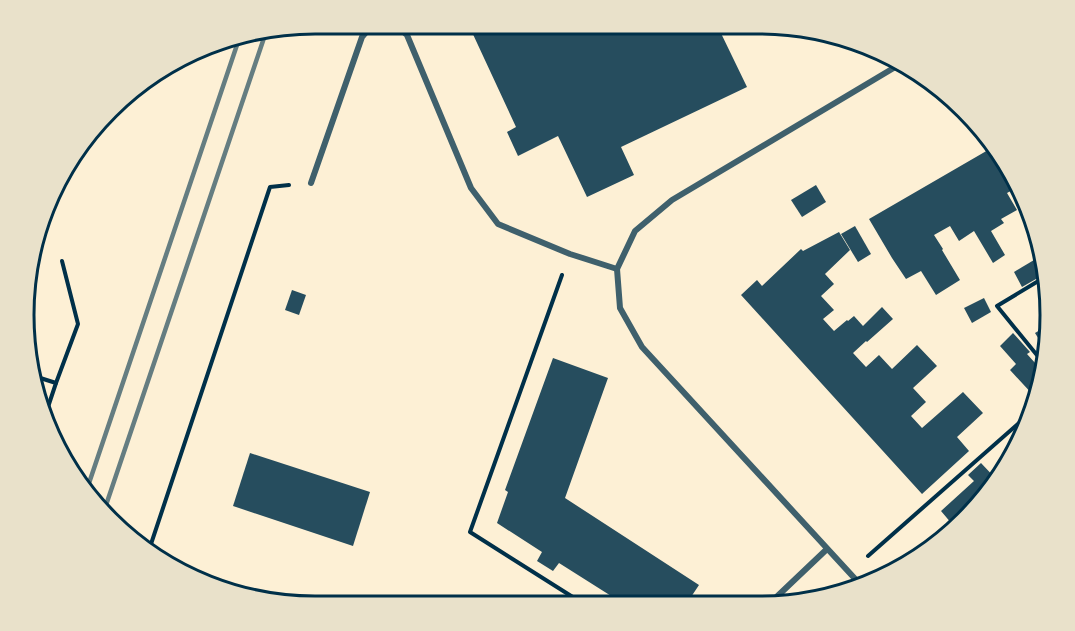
<svg xmlns="http://www.w3.org/2000/svg" width="1075" height="631" font-family="'Noto Serif',serif">
	<style>
		.building { fill: #264d5e }
		.lines { fill: none; stroke-linecap: round; stroke-linejoin: round }
		.path { stroke: #003049; stroke-width: 4 }
		.minor { stroke: #3f606c; stroke-width: 6 }
		.tertiary { stroke: #3f606c; stroke-width: 10 }
		.rail { stroke: #657d81; stroke-width: 4.5 }
		.rim { fill: none; stroke: #003049; stroke-width: 3 }
	</style>
	<rect width="100%" height="100%" fill="#fdf0d5"/>
	<g class="building">
		<path d="M483,24L717,25L747,87L621,147L634,175L587,197L558,136L518,156L507,132L516,127L471,30Z"/>
		<path d="M995,146L1002,153L1016,188L1007,193L1017,210L1001,219L1004,223L991,231L1005,255L993,263L974,231L959,241L950,226L934,235L943,249L942,250L960,280L936,295L921,271L906,279L892,258L869,219Z"/>
		<path d="M816,185L826,202L802,217L791,200Z"/>
		<path d="M855,226L871,254L858,262L841,234Z"/>
		<path d="M839,232L850,250L825,274L834,284L821,296L834,310L823,319L834,331L847,320L848,321L854,316L863,326L882,307L893,319L867,342L866,341L853,353L866,367L879,355L892,369L917,345L937,366L913,388L926,402L911,416L922,428L963,392L983,413L957,437L969,451L922,494L741,295L757,280L762,286L801,249L803,251Z"/>
		<path d="M1034,260L1043,275L1022,287L1014,272Z"/>
		<path d="M292,290L306,295L299,315L285,310Z"/>
		<path d="M984,298L991,312L972,323L964,308Z"/>
		<path d="M1045,327V349L1035,333Z"/>
		<path d="M1013,333L1030,352L1027,354L1045,374L1035,397L1010,370L1016,364L1000,346Z"/>
		<path d="M553,358L608,378L565,498L699,585L685,606H627L559,563L553,571L537,561L542,552L497,523L508,492L505,490Z"/>
		<path d="M250,453L370,492L353,546L233,506Z"/>
		<path d="M981,463L998,481L952,524L941,511L974,481L968,475Z"/>
		<path d="M316,600L334,606H314Z"/>
	</g>
	<g class="lines">
		<g class="path">
			<path d="M562,275L470,532L587,606"/>
			<path d="M1045,277L997,306L1045,365"/>
			<path d="M34,376L56,383L44,419"/>
			<path d="M56,383L78,324L62,261"/>
			<path d="M148,553L270,187L289,185"/>
			<path d="M868,556L1028,415"/>
		</g>
		<g class="minor">
			<path d="M395,24L407,35L471,188L498,224L570,254L617,269"/>
			<path d="M311,183L362,37L373,24"/>
			<path d="M617,269L620,308L642,347L858,582"/>
			<path d="M617,269L635,231L672,200L902,63"/>
			<path d="M767,606L827,549"/>
		</g>
		<path class="tertiary" d="M32,259L51,203"/>
		<g class="rail">
			<path d="M86,492L240,36"/>
			<path d="M103,514L266,32"/>
		</g>
	</g>
	<path d="M0 0H1075V631H0ZM315 34H759A281 281 0 0 1 1040 315V315A281 281 0 0 1 759 596H315A281 281 0 0 1 34 315V315A281 281 0 0 1 315 34Z" fill="#e9e1ca" fill-rule="evenodd"/>
	<path class="rim" d="M315 34H759A281 281 0 0 1 1040 315V315A281 281 0 0 1 759 596H315A281 281 0 0 1 34 315V315A281 281 0 0 1 315 34Z"/>
</svg>
